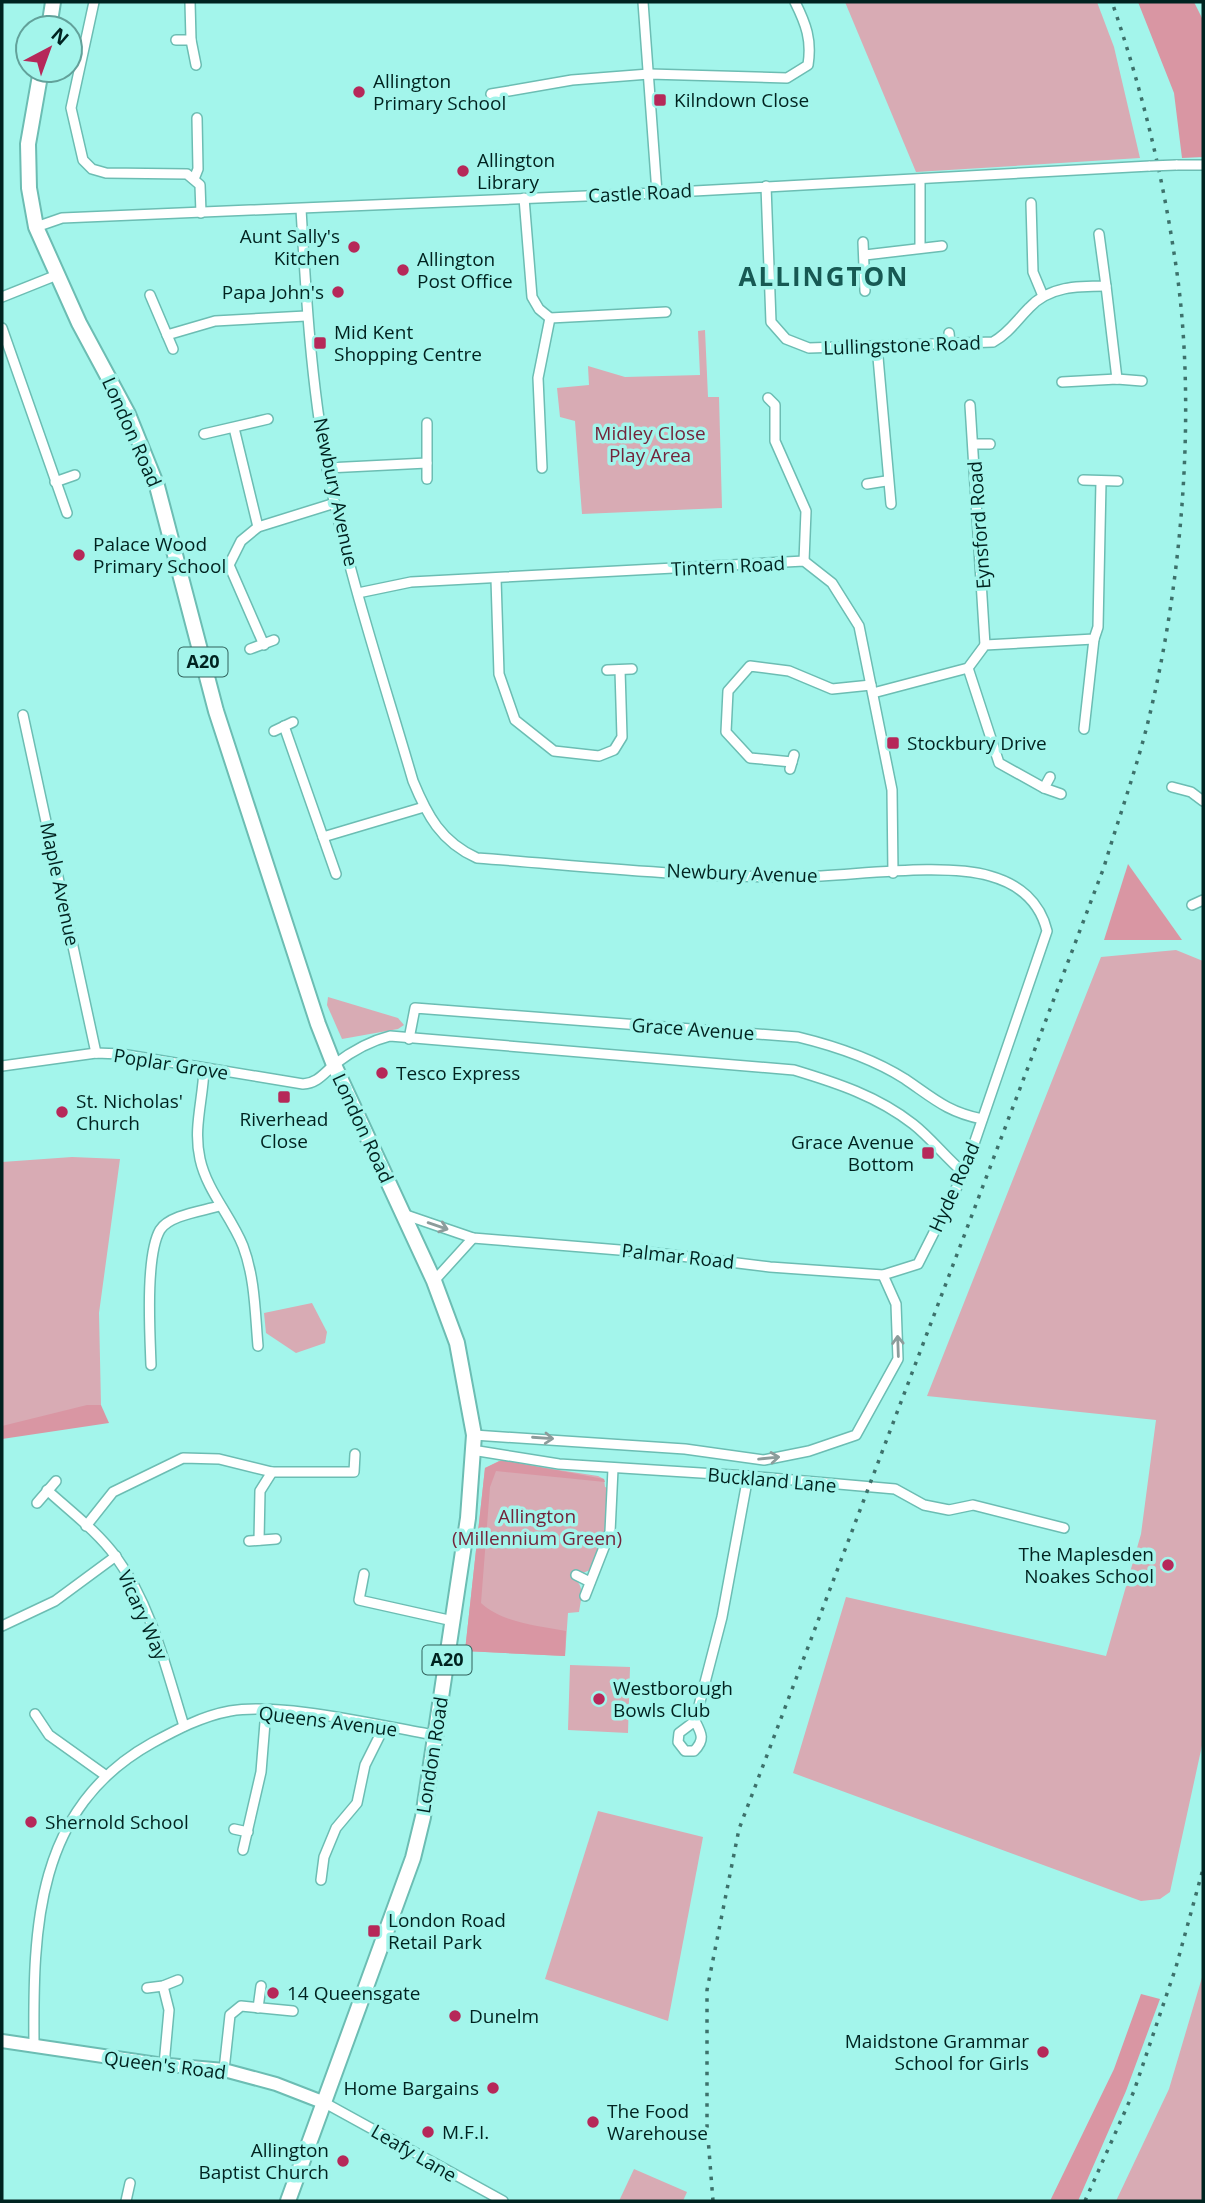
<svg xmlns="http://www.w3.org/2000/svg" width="1205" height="2203" font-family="'Open Sans',sans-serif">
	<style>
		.green { fill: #d8abb4 }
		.forest { fill: #d996a3 }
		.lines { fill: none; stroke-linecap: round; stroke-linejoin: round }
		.street-casing { stroke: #6cbdb3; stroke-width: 12 }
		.secondary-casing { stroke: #6cbdb3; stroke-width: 16 }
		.primary-casing { stroke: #6cbdb3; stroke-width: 18 }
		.street { stroke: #fff; stroke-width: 9 }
		.secondary { stroke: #fff; stroke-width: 12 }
		.primary { stroke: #fff; stroke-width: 14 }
		.rail { stroke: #3d716b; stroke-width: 3.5; stroke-dasharray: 3.5 7; stroke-linecap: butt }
		.street-bridge-casing { stroke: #6cbdb3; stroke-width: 12; stroke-linecap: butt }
		.street-bridge { stroke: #fff; stroke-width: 9 }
		.oneway { stroke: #8c9c9b }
		.poi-dot { fill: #b62859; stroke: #a3f5eb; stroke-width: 2.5 }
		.labels { text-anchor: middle; stroke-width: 7; stroke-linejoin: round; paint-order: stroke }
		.shield { fill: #a3f5eb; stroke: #31625d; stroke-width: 2 }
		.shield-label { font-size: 18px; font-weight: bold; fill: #002320 }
		.poi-label { font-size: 19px; fill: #002320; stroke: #a3f5eb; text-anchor: start }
		.street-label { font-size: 19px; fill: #002320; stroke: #a3f5eb }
		.park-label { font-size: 19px; fill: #74243b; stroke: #a3f5eb }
		.district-label { font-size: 26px; font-weight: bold; letter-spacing: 2px; fill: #175953; stroke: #a3f5eb }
	</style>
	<rect width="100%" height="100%" fill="#a3f5eb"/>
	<g class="green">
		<path d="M845,2H1097L1114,47L1140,158L916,172Z"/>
		<path d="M705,330L708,397H719L722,508L582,514L575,421L560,417L557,388L589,385L588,366L625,377L700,375L698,331Z"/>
		<path d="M1176,950L1203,961V1741L1170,1892L1160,1899L1141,1901L793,1773L846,1597L1106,1656L1141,1534L1156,1420L927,1396L1101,957Z"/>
		<path d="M328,997L398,1018L404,1025L398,1029L342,1039L327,1005Z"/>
		<path d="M72,1157L120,1159L99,1313L101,1405L2,1431V1162Z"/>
		<path d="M312,1303L327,1332L325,1343L296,1353L266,1333L264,1313Z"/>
		<path d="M499,1461L598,1476L604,1479L605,1487L608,1488L605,1535L590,1570L583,1573L576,1570L572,1577C586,1586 581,1598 579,1612L568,1613L565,1656L465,1651L485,1468Z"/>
		<path d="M570,1665L630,1667L628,1733L568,1730Z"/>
		<path d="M598,1811L703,1837L668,2021L545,1979Z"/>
		<path d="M1203,1974V2201H1116L1169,2089Z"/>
		<path d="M634,2169L687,2192L683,2201H619Z"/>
	</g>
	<g class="forest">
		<path d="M1138,2H1194L1203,20V157L1182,158L1174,93Z"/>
		<path d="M1128,864L1182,940H1104Z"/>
		<path d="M87,1405H101L109,1423L2,1439V1426Z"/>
		<path d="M502,1460L604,1479L605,1482L496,1471L490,1487L481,1603C503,1623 538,1626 566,1631L565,1656L465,1651L485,1468Z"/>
		<path d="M1141,1994L1160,1999L1126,2091L1078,2201H1050L1114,2069Z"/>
	</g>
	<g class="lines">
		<g class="street-casing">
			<g id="street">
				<path d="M94,2L71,108L83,160L92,169L106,173L187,174L200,185L201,213"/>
				<path d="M190,2L191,40L196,65"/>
				<path d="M643,2L657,193"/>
				<path d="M176,40H191"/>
				<path d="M491,94L572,80L649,74L787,78L808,65C812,40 806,24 795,2"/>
				<path d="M1176,165H1203"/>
				<path d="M194,179L198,169L197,118"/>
				<path d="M766,186L771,322L786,339L809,348L993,342C1008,334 1017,320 1029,308C1049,286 1078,286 1106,286L1099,234"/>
				<path d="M524,198L532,297L539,309L550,318L666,312"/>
				<path d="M1031,203L1033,272L1043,296"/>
				<path d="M301,209C306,296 311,382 327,468C348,574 383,678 413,781C427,815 441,842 477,858C584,866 692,878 800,877C853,876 941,862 990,876C1019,884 1040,902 1047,931L964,1173L918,1264L883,1275L770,1267L656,1253L473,1238L403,1214"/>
				<path d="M36,227L62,218L657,193L1150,166"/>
				<path d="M863,242L865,291"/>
				<path d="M920,247V180"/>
				<path d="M865,255L942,246"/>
				<path d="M1106,286L1117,379"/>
				<path d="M150,295L173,349"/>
				<path d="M2,297L57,275"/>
				<path d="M2,328L67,513"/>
				<path d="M949,333L950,344"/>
				<path d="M167,335L215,321L306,316"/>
				<path d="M877,346L891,504"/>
				<path d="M1062,382L1117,379L1142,381"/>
				<path d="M768,398L775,405V441L806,511L804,561"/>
				<path d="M970,405L985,645"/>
				<path d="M234,428L258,527"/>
				<path d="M204,434L268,419"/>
				<path d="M973,444H990"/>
				<path d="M327,468L427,463"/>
				<path d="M542,468L538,378L550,318"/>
				<path d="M427,479V423"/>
				<path d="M1083,480L1118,481"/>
				<path d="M55,482L75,475"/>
				<path d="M867,484L886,481"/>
				<path d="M496,579L499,674L515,720L554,751L599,756L614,750L622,737L620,670"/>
				<path d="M358,593L411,582L804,561L832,583L859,626L892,790L893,873"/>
				<path d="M264,645L229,565L241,541L258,527L335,503"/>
				<path d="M250,649L274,640"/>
				<path d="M968,668L999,763L1044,788L1061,794"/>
				<path d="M607,670L632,669"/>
				<path d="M873,693L968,668L985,645L1094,639L1098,627L1101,482"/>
				<path d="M23,715L96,1053"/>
				<path d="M284,726L336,874"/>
				<path d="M1084,729L1094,639"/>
				<path d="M274,731L293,722"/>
				<path d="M792,762L750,758L726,732L728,691L750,666L789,671L832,689L871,685"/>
				<path d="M790,769L794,755"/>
				<path d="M1172,787L1191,792L1203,801"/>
				<path d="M1044,788L1050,777"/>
				<path d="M323,837L424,807"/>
				<path d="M1192,905L1203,900"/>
				<path d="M409,1039L415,1008L798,1037C835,1046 872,1058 905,1079C933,1098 947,1112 982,1119"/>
				<path d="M2,1066L96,1053L121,1054L303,1084C318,1083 324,1073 335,1064C352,1051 370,1041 390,1036L794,1070C837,1083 877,1096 913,1124C931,1138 946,1158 964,1173"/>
				<path d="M204,1069C203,1100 193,1128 200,1159C207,1191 231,1216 243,1246C255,1278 255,1312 258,1346"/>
				<path d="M434,1281L473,1238"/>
				<path d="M151,1365C150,1335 145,1256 160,1230C169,1215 203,1211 219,1206"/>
				<path d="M474,1435L685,1449L764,1460L809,1451L856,1435L898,1359L896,1304L883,1275"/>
				<path d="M472,1450L559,1464L748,1476L895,1489L924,1505L949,1510L973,1505L1064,1528"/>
				<path d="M47,1490C70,1511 98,1532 116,1557C152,1606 166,1669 184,1726"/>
				<path d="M37,1503L56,1481"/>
				<path d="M86,1526L113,1492L183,1458L219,1459L272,1472H354L355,1454"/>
				<path d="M259,1540L260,1491L272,1472"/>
				<path d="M249,1541L276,1539"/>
				<path d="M364,1574L359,1600L453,1621"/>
				<path d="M576,1575L590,1582"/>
				<path d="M585,1596L610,1532L613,1469"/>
				<path d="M2,1626L55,1601L116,1556"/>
				<path d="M35,1714L49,1735L105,1775"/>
				<path d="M695,1721L722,1617L748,1476"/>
				<path d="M695,1721C702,1734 705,1740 694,1751H685L678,1742L679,1733Z"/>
				<path d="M234,1829L248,1832"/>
				<path d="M243,1850L261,1772L266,1710"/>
				<path d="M321,1880L324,1857L336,1828L357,1803L365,1765L384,1727"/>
				<path d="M163,1986L169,2010L164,2065"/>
				<path d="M147,1988L163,1986L178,1980"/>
				<path d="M258,2008L261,1986"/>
				<path d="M34,2045C33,1928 35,1808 152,1743C176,1730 202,1716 230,1711C283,1702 380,1726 435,1735"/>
				<path d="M224,2070L230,2015L241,2006L293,2011"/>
				<path d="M325,2103L503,2201"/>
				<path d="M126,2201L130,2183"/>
			</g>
		</g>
		<g class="secondary-casing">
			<path id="secondary" d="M2,2041L157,2064L224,2070L276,2084L325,2103"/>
		</g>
		<g class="primary-casing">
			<g id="primary">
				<path d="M49,28L53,2"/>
				<path d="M41,70L28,144L29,188L36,227L79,323L128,414L157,486L216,711L318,1024L334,1065L434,1281L457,1343L474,1435L468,1518L423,1817L413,1858L288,2201"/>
			</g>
		</g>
		<use href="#street" class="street"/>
		<use href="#secondary" class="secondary"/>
		<use href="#primary" class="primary"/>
		<g class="rail">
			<path d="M713,2201L707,2125V1990L739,1829L1104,867C1118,820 1135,773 1147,726C1183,582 1198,399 1174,253C1161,167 1140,84 1112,2"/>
			<path d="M1085,2201L1134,2091L1176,1967L1203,1869"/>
		</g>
		<g class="street-bridge-casing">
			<path id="street-bridge" d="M1150,166L1176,165"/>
		</g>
		<use href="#street-bridge" class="street-bridge"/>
	</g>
	<defs><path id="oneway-shaft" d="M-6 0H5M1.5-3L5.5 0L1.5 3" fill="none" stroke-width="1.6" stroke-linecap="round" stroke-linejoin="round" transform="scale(1.75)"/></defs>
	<g class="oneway">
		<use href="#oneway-shaft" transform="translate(438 1226) rotate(19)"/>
		<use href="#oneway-shaft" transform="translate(898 1346) rotate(-92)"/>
		<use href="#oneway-shaft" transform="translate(543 1438) rotate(4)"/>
		<use href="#oneway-shaft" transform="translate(769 1458) rotate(-6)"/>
	</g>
	<g class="poi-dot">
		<circle cx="359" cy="92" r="7"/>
		<rect x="653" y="93" width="14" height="14" rx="3.5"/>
		<circle cx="463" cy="171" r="7"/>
		<circle cx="354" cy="247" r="7"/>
		<circle cx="403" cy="270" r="7"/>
		<circle cx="338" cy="292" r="7"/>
		<rect x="313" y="336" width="14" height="14" rx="3.5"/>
		<circle cx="79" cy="555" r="7"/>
		<rect x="886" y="736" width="14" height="14" rx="3.5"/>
		<circle cx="382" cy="1073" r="7"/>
		<rect x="277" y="1090" width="14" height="14" rx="3.5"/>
		<circle cx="62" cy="1112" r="7"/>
		<rect x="921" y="1146" width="14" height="14" rx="3.5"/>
		<circle cx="1168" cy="1565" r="7"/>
		<circle cx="599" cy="1699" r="7"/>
		<circle cx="31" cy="1822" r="7"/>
		<rect x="367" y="1924" width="14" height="14" rx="3.5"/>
		<circle cx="273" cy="1993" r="7"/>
		<circle cx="455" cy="2016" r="7"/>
		<circle cx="1043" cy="2052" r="7"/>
		<circle cx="493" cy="2088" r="7"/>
		<circle cx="593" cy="2122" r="7"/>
		<circle cx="428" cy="2132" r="7"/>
		<circle cx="343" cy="2161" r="7"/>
	</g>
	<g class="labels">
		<g class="shield">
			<rect x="178.5" y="647.5" width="49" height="29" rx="5"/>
			<rect x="422.5" y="1645.5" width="49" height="29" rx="5"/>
		</g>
		<g class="shield-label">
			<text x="203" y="668">A20</text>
			<text x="447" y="1666">A20</text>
		</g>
		<g class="poi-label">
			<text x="373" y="88">Allington<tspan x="373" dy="22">Primary School</tspan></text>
			<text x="674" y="107">Kilndown Close</text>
			<text x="477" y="167">Allington<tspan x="477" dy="22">Library</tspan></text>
			<text x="340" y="243" text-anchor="end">Aunt Sally's<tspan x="340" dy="22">Kitchen</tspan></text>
			<text x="417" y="266">Allington<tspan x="417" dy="22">Post Office</tspan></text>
			<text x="324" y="299" text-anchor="end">Papa John's</text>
			<text x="334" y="339">Mid Kent<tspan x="334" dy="22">Shopping Centre</tspan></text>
			<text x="93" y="551">Palace Wood<tspan x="93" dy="22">Primary School</tspan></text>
			<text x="907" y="750">Stockbury Drive</text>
			<text x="396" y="1080">Tesco Express</text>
			<text x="76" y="1108">St. Nicholas'<tspan x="76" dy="22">Church</tspan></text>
			<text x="284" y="1126" text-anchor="middle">Riverhead<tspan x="284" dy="22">Close</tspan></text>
			<text x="914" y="1149" text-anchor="end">Grace Avenue<tspan x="914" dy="22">Bottom</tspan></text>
			<text x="1154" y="1561" text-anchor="end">The Maplesden<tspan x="1154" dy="22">Noakes School</tspan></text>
			<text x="613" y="1695">Westborough<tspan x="613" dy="22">Bowls Club</tspan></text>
			<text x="45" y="1829">Shernold School</text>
			<text x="388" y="1927">London Road<tspan x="388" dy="22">Retail Park</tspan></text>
			<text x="287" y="2000">14 Queensgate</text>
			<text x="469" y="2023">Dunelm</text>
			<text x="1029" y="2048" text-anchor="end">Maidstone Grammar<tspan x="1029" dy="22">School for Girls</tspan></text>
			<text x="479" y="2095" text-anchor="end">Home Bargains</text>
			<text x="607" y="2118">The Food<tspan x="607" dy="22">Warehouse</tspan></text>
			<text x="442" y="2139">M.F.I.</text>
			<text x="329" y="2157" text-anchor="end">Allington<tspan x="329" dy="22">Baptist Church</tspan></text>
		</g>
		<g class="street-label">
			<text transform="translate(640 193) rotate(-3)" y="7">Castle Road</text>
			<text transform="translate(902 345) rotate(-2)" y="7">Lullingstone Road</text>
			<text transform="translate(132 432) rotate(66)" y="7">London Road</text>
			<text transform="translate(336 492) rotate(78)" y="7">Newbury Avenue</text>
			<text transform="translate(979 525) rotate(-94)" y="7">Eynsford Road</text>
			<text transform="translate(728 566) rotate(-3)" y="7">Tintern Road</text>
			<text transform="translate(742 873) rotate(2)" y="7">Newbury Avenue</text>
			<text transform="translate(60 884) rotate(78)" y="7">Maple Avenue</text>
			<text transform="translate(693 1029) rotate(4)" y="7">Grace Avenue</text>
			<text transform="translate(171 1064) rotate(9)" y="7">Poplar Grove</text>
			<text transform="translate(363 1128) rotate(65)" y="7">London Road</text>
			<text transform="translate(954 1187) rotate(-66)" y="7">Hyde Road</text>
			<text transform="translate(678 1256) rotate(6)" y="7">Palmar Road</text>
			<text transform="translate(772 1480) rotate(5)" y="7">Buckland Lane</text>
			<text transform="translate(143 1615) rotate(66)" y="7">Vicary Way</text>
			<text transform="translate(328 1721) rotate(7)" y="7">Queens Avenue</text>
			<text transform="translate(432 1755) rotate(-81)" y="7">London Road</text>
			<text transform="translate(165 2065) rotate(7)" y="7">Queen's Road</text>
			<text transform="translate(414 2153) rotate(30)" y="7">Leafy Lane</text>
		</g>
		<g class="park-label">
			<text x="650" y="440">Midley Close<tspan x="650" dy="22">Play Area</tspan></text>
			<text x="537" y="1523">Allington<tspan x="537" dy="22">(Millennium Green)</tspan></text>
		</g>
		<g class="district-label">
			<text x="824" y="286">ALLINGTON</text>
		</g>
	</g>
	<rect width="1205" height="2203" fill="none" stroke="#002320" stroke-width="7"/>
	<g transform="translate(49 49) rotate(41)"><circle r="33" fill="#a3f5eb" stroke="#62a19a" stroke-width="2"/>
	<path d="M0-5L12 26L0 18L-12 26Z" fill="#b62859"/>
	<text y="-10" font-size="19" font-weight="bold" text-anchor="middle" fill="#002320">N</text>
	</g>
</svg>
